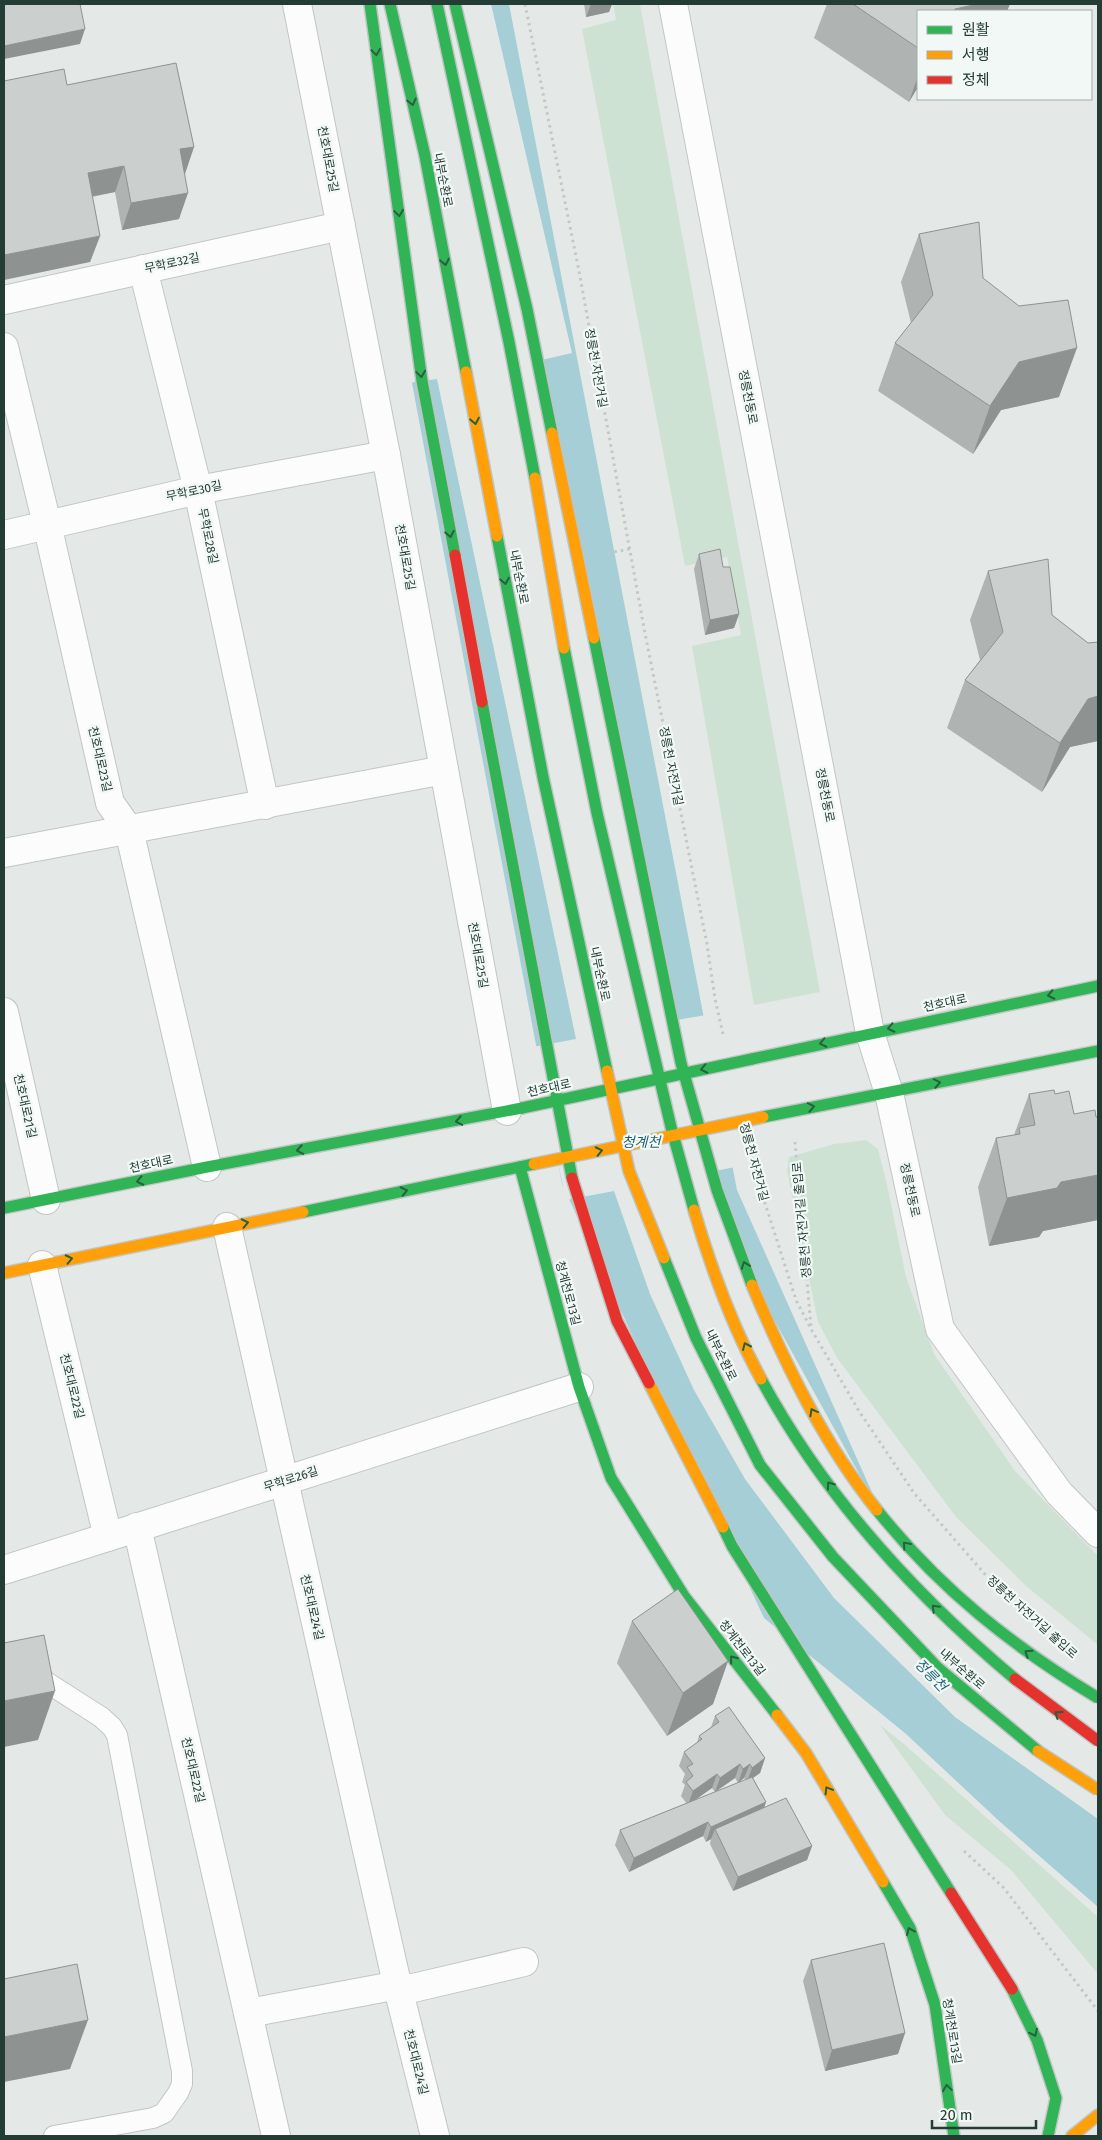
<svg xmlns="http://www.w3.org/2000/svg" width="1102" height="2140" font-family="'Fira Sans','Noto Sans KR',sans-serif">
	<style>
		.green { fill: #cee2d4 }
		.water { fill: #a6ced6 }
		.pier { fill: #e4e9e7 }
		.lines { fill: none; stroke-linecap: round; stroke-linejoin: round }
		.lane-casing { stroke: #c1c6c4; stroke-width: 22 }
		.street-casing { stroke: #c1c6c4; stroke-width: 30 }
		.fast-casing { stroke: #c0c7c4; stroke-width: 14 }
		.slow-casing { stroke: #c0c7c4; stroke-width: 14 }
		.path { stroke: #c1c9c6; stroke-width: 3; stroke-dasharray: 2.5 4; stroke-linecap: butt }
		.lane { stroke: #fbfcfb; stroke-width: 20 }
		.street { stroke: #fbfcfb; stroke-width: 28 }
		.fast { stroke: #30b455; stroke-width: 11 }
		.slow { stroke: #ff9f0a; stroke-width: 11 }
		.fast-bridge-casing { stroke: #bdc5c3; stroke-width: 14; stroke-linecap: butt }
		.slow-bridge-casing { stroke: #bdc5c3; stroke-width: 14; stroke-linecap: butt }
		.jam-bridge-casing { stroke: #bdc5c3; stroke-width: 14; stroke-linecap: butt }
		.fast-bridge { stroke: #30b455; stroke-width: 11 }
		.slow-bridge { stroke: #ff9f0a; stroke-width: 11 }
		.jam-bridge { stroke: #e5322d; stroke-width: 11 }
		.wall { fill: #afb3b1; fill-rule: evenodd }
		.shaded-wall { fill: #8e9290 }
		.building { fill: #cbd0ce; stroke: #8e9290 }
		.oneway { stroke: #27603f }
		.labels { text-anchor: middle; stroke-width: 4.5; stroke-linejoin: round; paint-order: stroke }
		.street-label { font-size: 12px; fill: #233c36; stroke: #f2f8f5 }
		.water-label { font-size: 14px; font-style: italic; fill: #1f6475; stroke: #f2f8f5 }
	</style>
	<rect width="100%" height="100%" fill="#e4e9e7"/>
	<g class="green">
		<path d="M613,4H640L820,992L754,1005L692,646L741,635L727,557L685,566L582,29L616,20Z"/>
		<path d="M866,1140L878,1149L888,1189L906,1277L934,1354L1015,1471L1098,1556V1645L1026,1586L956,1517L837,1358L818,1322L787,1171L789,1157L834,1144Z"/>
		<path d="M879,1724L904,1744L1098,1917V1974L1011,1870L945,1815Z"/>
	</g>
	<path class="water" d="M341,4H509L737,1190L900,1555L1054,1702L1098,1722V1907L998,1820L906,1734L764,1618L562,1184Z"/>
	<path class="pier" d="M340,4H491L572,353L537,361L671,1021L706,1015L735,1167L710,1172L745,1267L906,1559L1055,1699L1098,1719V1819L955,1717L834,1598L745,1479L694,1390L650,1294L614,1191L566,1200L533,1047L576,1039L437,379L408,383Z"/>
	<g class="lines">
		<g class="lane-casing">
			<path id="lane" d="M4,1655L101,1717L112,1727L117,1735L182,2071V2084L178,2093L164,2113L153,2118L54,2136"/>
		</g>
		<g class="street-casing">
			<g id="street">
				<path d="M297,4L386,455L507,1111"/>
				<path d="M673,4L870,1033L889,1093L940,1329L1059,1493L1098,1533"/>
				<path d="M143,269L198,490L265,805"/>
				<path d="M4,300L341,226"/>
				<path d="M4,347L47,524L110,803L129,830L207,1167"/>
				<path d="M4,535L198,490L386,455"/>
				<path d="M4,853L444,770"/>
				<path d="M4,1012L46,1200"/>
				<path d="M227,1227L398,1988L435,2136"/>
				<path d="M42,1265L108,1537"/>
				<path d="M137,1527L276,2136"/>
				<path d="M4,1570L579,1387"/>
				<path d="M248,2013L388,1987L413,1988L524,1962"/>
			</g>
		</g>
		<g class="fast-casing">
			<g id="fast">
				<path d="M752,1059L1098,986"/>
				<path d="M763,1117L1098,1051"/>
				<path d="M520,1167L579,1387L611,1478L684,1596L777,1715"/>
				<path d="M4,1208L207,1167L522,1108"/>
				<path d="M303,1212L534,1164"/>
				<path d="M883,1882L910,1928L935,2005L954,2136"/>
				<path d="M1012,1989L1037,2040L1056,2098L1048,2136"/>
			</g>
		</g>
		<g class="slow-casing">
			<g id="slow">
				<path d="M4,1273L303,1212"/>
				<path d="M777,1715L806,1753L883,1882"/>
				<path d="M1072,2136L1098,2115"/>
			</g>
		</g>
		<g class="path">
			<path d="M525,4L579,271L644,628L707,944L715,999L723,1034"/>
			<path d="M608,553L630,549"/>
			<path d="M795,1142L811,1327"/>
			<path d="M750,1152L756,1175L796,1300L811,1329L859,1411L914,1493L990,1580"/>
			<path d="M964,1851L1003,1887L1098,2011"/>
		</g>
		<use href="#lane" class="lane"/>
		<use href="#street" class="street"/>
		<use href="#fast" class="fast"/>
		<use href="#slow" class="slow"/>
		<g class="fast-bridge-casing">
			<g id="fast-bridge">
				<path d="M370,4L422,381L455,555"/>
				<path d="M390,4L425,156L466,372"/>
				<path d="M437,4L509,342L535,478"/>
				<path d="M455,4L527,309L552,433"/>
				<path d="M497,536L543,777L607,1071"/>
				<path d="M594,638L681,1063L717,1190L752,1285"/>
				<path d="M564,648L597,813L671,1127L694,1210"/>
				<path d="M482,702L572,1178"/>
				<path d="M522,1108L752,1059"/>
				<path d="M664,1258L696,1338L760,1465L833,1557L938,1668L1038,1751"/>
				<path d="M761,1379C823,1494 915,1595 1015,1679"/>
				<path d="M877,1510C940,1589 1012,1646 1098,1698"/>
				<path d="M723,1527L732,1546L951,1893"/>
			</g>
		</g>
		<g class="slow-bridge-casing">
			<g id="slow-bridge">
				<path d="M466,372L497,536"/>
				<path d="M552,433L594,638"/>
				<path d="M535,478L564,648"/>
				<path d="M607,1071L629,1171L664,1258"/>
				<path d="M534,1164L763,1117"/>
				<path d="M694,1210C711,1268 732,1326 761,1379"/>
				<path d="M752,1285C785,1364 824,1444 877,1510"/>
				<path d="M649,1383L723,1527"/>
				<path d="M1038,1751L1098,1790"/>
			</g>
		</g>
		<g class="jam-bridge-casing">
			<g id="jam-bridge">
				<path d="M455,555L482,702"/>
				<path d="M572,1178L617,1321L649,1383"/>
				<path d="M1015,1679L1098,1741"/>
				<path d="M951,1893L1012,1989"/>
			</g>
		</g>
		<use href="#fast-bridge" class="fast-bridge"/>
		<use href="#slow-bridge" class="slow-bridge"/>
		<use href="#jam-bridge" class="jam-bridge"/>
	</g>
	<g class="wall">
		<path d="M584,4H612L609,12L586,17Z"/>
		<path d="M827,4H1010L1007,11H918V87L909,102L814,38Z"/>
		<path d="M67,85L194,147L184,174L179,219L122,230L115,192L92,197L100,236L90,262Z"/>
		<path d="M919,234L983,278L1059,397L1001,410L973,454L878,391L895,343L911,323L901,282Z"/>
		<path d="M699,554L723,567L739,614L734,628L705,635L694,569Z"/>
		<path d="M988,571L1052,615L1088,643L1098,642V741L1070,747L1042,792L947,728L965,680L980,660L970,620Z"/>
		<path d="M1029,1094H1055L1074,1114L1098,1117V1220L1043,1231L1039,1237L989,1246L978,1187L996,1138L1014,1135Z"/>
		<path d="M632,1621L728,1661L713,1704L667,1736L617,1663Z"/>
		<path d="M715,1716L765,1758L760,1773L753,1778L766,1802L764,1807L812,1846L807,1860L733,1891L710,1844L711,1839L706,1842L703,1836L629,1872L615,1845L620,1830L687,1804L681,1796L685,1785L682,1782L685,1774L679,1766L684,1752L697,1743L699,1736L711,1727ZM735,1778L738,1783L744,1778L746,1780L693,1801L712,1788L715,1792Z"/>
		<path d="M811,1960L905,2033L898,2054L825,2071L803,1981Z"/>
	</g>
	<g class="shaded-wall">
		<path d="M591,4H612L609,12L586,17Z"/>
		<path d="M978,4H1010L1007,11H953L955,9Z"/>
		<path d="M85,29L80,44L4,59V46Z"/>
		<path d="M918,76V87L909,102Z"/>
		<path d="M194,147L185,174L170,176L180,149Z"/>
		<path d="M124,166L115,192L78,199L88,173Z"/>
		<path d="M188,193L179,219L122,230L131,203Z"/>
		<path d="M100,236L90,262L4,280V255Z"/>
		<path d="M1077,348L1059,397L1001,410L973,454L990,406L1019,362Z"/>
		<path d="M739,614L734,628L705,635L710,620Z"/>
		<path d="M1098,696V741L1070,747L1042,792L1060,743L1088,699Z"/>
		<path d="M1098,1175V1220L1043,1231L1039,1237L989,1246L1007,1198L1061,1182Z"/>
		<path d="M728,1661L713,1704L667,1736L683,1693Z"/>
		<path d="M55,1691L38,1740L4,1747V1701Z"/>
		<path d="M765,1758L760,1773L747,1782L752,1768Z"/>
		<path d="M740,1764L735,1778L715,1792L720,1778Z"/>
		<path d="M750,1764L744,1778L738,1783L743,1769Z"/>
		<path d="M717,1774L712,1788L688,1805L693,1791Z"/>
		<path d="M766,1802L761,1817L715,1829L711,1839L706,1842L711,1827Z"/>
		<path d="M708,1822L703,1836L629,1872L634,1858Z"/>
		<path d="M812,1846L807,1860L733,1891L738,1877Z"/>
		<path d="M88,2020L70,2069L4,2082V2037Z"/>
		<path d="M905,2033L898,2054L825,2071L832,2050Z"/>
	</g>
	<g class="building">
		<path d="M4,4H80L85,29L4,46Z"/>
		<path d="M853,4H978L955,9L953,11H918V48Z"/>
		<path d="M176,63L194,147L180,149L188,193L131,203L124,166L88,173L100,236L4,255V81L64,69L67,85Z"/>
		<path d="M979,222L983,278L1019,306L1068,300L1077,348L1019,362L990,406L895,343L933,295L919,234Z"/>
		<path d="M720,549L723,567H730L739,614L710,620L699,554Z"/>
		<path d="M1048,559L1052,615L1088,643L1098,642V696L1088,699L1060,743L965,680L1003,632L988,571Z"/>
		<path d="M1054,1090L1055,1094L1069,1091L1074,1114L1095,1110L1096,1117H1098V1175L1061,1182L1057,1188L1007,1198L996,1138L1020,1134L1019,1128L1035,1125L1029,1094Z"/>
		<path d="M678,1589L728,1661L683,1693L632,1621Z"/>
		<path d="M44,1635L55,1691L4,1701V1643Z"/>
		<path d="M729,1707L765,1758L752,1768L750,1764L743,1769L740,1764L720,1778L717,1774L693,1791L686,1782L693,1776L687,1767L693,1764L684,1752L702,1739L699,1736L719,1722L715,1716Z"/>
		<path d="M752,1777L766,1802L711,1827L708,1822L634,1858L620,1830Z"/>
		<path d="M786,1798L812,1846L738,1877L715,1829Z"/>
		<path d="M884,1943L905,2033L832,2050L811,1960Z"/>
		<path d="M77,1964L88,2020L4,2037V1979Z"/>
	</g>
	<defs><path id="oneway-chevron" d="M-2-3.5L2.5 0L-2 3.5" fill="none" stroke-width="1.6" stroke-linecap="round" stroke-linejoin="round" transform="scale(1.25)"/></defs>
	<g class="oneway">
		<use href="#oneway-chevron" transform="translate(376 52) rotate(82)"/>
		<use href="#oneway-chevron" transform="translate(412 102) rotate(77)"/>
		<use href="#oneway-chevron" transform="translate(399 213) rotate(82)"/>
		<use href="#oneway-chevron" transform="translate(445 262) rotate(79)"/>
		<use href="#oneway-chevron" transform="translate(421 374) rotate(82)"/>
		<use href="#oneway-chevron" transform="translate(475 421) rotate(79)"/>
		<use href="#oneway-chevron" transform="translate(450 534) rotate(79)"/>
		<use href="#oneway-chevron" transform="translate(505 581) rotate(79)"/>
		<use href="#oneway-chevron" transform="translate(1051 995) rotate(168)"/>
		<use href="#oneway-chevron" transform="translate(891 1028) rotate(168)"/>
		<use href="#oneway-chevron" transform="translate(823 1043) rotate(168)"/>
		<use href="#oneway-chevron" transform="translate(704 1069) rotate(168)"/>
		<use href="#oneway-chevron" transform="translate(937 1083) rotate(-11)"/>
		<use href="#oneway-chevron" transform="translate(811 1107) rotate(-11)"/>
		<use href="#oneway-chevron" transform="translate(459 1121) rotate(170)"/>
		<use href="#oneway-chevron" transform="translate(300 1150) rotate(170)"/>
		<use href="#oneway-chevron" transform="translate(599 1151) rotate(-12)"/>
		<use href="#oneway-chevron" transform="translate(140 1181) rotate(168)"/>
		<use href="#oneway-chevron" transform="translate(404 1191) rotate(-12)"/>
		<use href="#oneway-chevron" transform="translate(245 1223) rotate(-12)"/>
		<use href="#oneway-chevron" transform="translate(69 1259) rotate(-12)"/>
		<use href="#oneway-chevron" transform="translate(745 1265) rotate(-110)"/>
		<use href="#oneway-chevron" transform="translate(746 1346) rotate(-114)"/>
		<use href="#oneway-chevron" transform="translate(813 1412) rotate(-119)"/>
		<use href="#oneway-chevron" transform="translate(830 1485) rotate(-126)"/>
		<use href="#oneway-chevron" transform="translate(906 1545) rotate(-131)"/>
		<use href="#oneway-chevron" transform="translate(935 1608) rotate(-135)"/>
		<use href="#oneway-chevron" transform="translate(1028 1653) rotate(-145)"/>
		<use href="#oneway-chevron" transform="translate(733 1659) rotate(-128)"/>
		<use href="#oneway-chevron" transform="translate(1058 1714) rotate(-144)"/>
		<use href="#oneway-chevron" transform="translate(828 1790) rotate(-121)"/>
		<use href="#oneway-chevron" transform="translate(910 1931) rotate(-113)"/>
		<use href="#oneway-chevron" transform="translate(1034 2033) rotate(64)"/>
		<use href="#oneway-chevron" transform="translate(947 2088) rotate(-98)"/>
	</g>
	<g class="labels">
		<g class="street-label">
			<text transform="translate(328 159) rotate(79)" y="4">천호대로25길</text>
			<text transform="translate(443 180) rotate(79)" y="4">내부순환로</text>
			<text transform="translate(172 263) rotate(-12)" y="4">무학로32길</text>
			<text transform="translate(596 368) rotate(80)" y="4">정릉천 자전거길</text>
			<text transform="translate(748 397) rotate(79)" y="4">정릉천동로</text>
			<text transform="translate(194 491) rotate(-12)" y="4">무학로30길</text>
			<text transform="translate(208 536) rotate(78)" y="4">무학로28길</text>
			<text transform="translate(405 557) rotate(80)" y="4">천호대로25길</text>
			<text transform="translate(519 577) rotate(79)" y="4">내부순환로</text>
			<text transform="translate(100 759) rotate(77)" y="4">천호대로23길</text>
			<text transform="translate(671 766) rotate(79)" y="4">정릉천 자전거길</text>
			<text transform="translate(825 795) rotate(79)" y="4">정릉천동로</text>
			<text transform="translate(478 955) rotate(80)" y="4">천호대로25길</text>
			<text transform="translate(600 974) rotate(78)" y="4">내부순환로</text>
			<text transform="translate(945 1003) rotate(-12)" y="4">천호대로</text>
			<text transform="translate(549 1088) rotate(-12)" y="4">천호대로</text>
			<text transform="translate(25 1106) rotate(77)" y="4">천호대로21길</text>
			<text transform="translate(754 1162) rotate(75)" y="4">정릉천 자전거길</text>
			<text transform="translate(151 1164) rotate(-12)" y="4">천호대로</text>
			<text transform="translate(910 1190) rotate(78)" y="4">정릉천동로</text>
			<text transform="translate(802 1220) rotate(-95)" y="4">정릉천 자전거길 출입로</text>
			<text transform="translate(568 1293) rotate(75)" y="4">청계천로13길</text>
			<text transform="translate(721 1355) rotate(64)" y="4">내부순환로</text>
			<text transform="translate(72 1386) rotate(76)" y="4">천호대로22길</text>
			<text transform="translate(291 1479) rotate(-18)" y="4">무학로26길</text>
			<text transform="translate(312 1607) rotate(77)" y="4">천호대로24길</text>
			<text transform="translate(1032 1617) rotate(42)" y="4">정릉천 자전거길 출입로</text>
			<text transform="translate(742 1648) rotate(52)" y="4">청계천로13길</text>
			<text transform="translate(962 1669) rotate(41)" y="4">내부순환로</text>
			<text transform="translate(193 1770) rotate(77)" y="4">천호대로22길</text>
			<text transform="translate(952 2031) rotate(81)" y="4">청계천로13길</text>
			<text transform="translate(416 2062) rotate(76)" y="4">천호대로24길</text>
		</g>
		<g class="water-label">
			<text x="641" y="1147">청계천</text>
			<text transform="translate(931 1675) rotate(46)" y="5">정릉천</text>
		</g>
	</g>
	<rect width="1102" height="2140" fill="none" stroke="#233c36" stroke-width="10"/>
	<rect x="917" y="10" width="175" height="90" fill="#f2f8f5" stroke="#9fada9"/>
	<rect x="927" y="26" width="25" height="8" fill="#30b455" stroke="#9fada9"/>
	<text x="962" y="35" font-size="15" fill="#233c36">원활</text>
	<rect x="927" y="51" width="25" height="8" fill="#ff9f0a" stroke="#9fada9"/>
	<text x="962" y="60" font-size="15" fill="#233c36">서행</text>
	<rect x="927" y="76" width="25" height="8" fill="#e5322d" stroke="#9fada9"/>
	<text x="962" y="85" font-size="15" fill="#233c36">정체</text>
	<path d="M932 2120v8h104v-8" fill="none" stroke="#233c36" stroke-width="2.5"/>
	<text x="940" y="2120" font-size="15" fill="#233c36" stroke="#f2f8f5" stroke-width="4" paint-order="stroke">20 m</text>
</svg>
